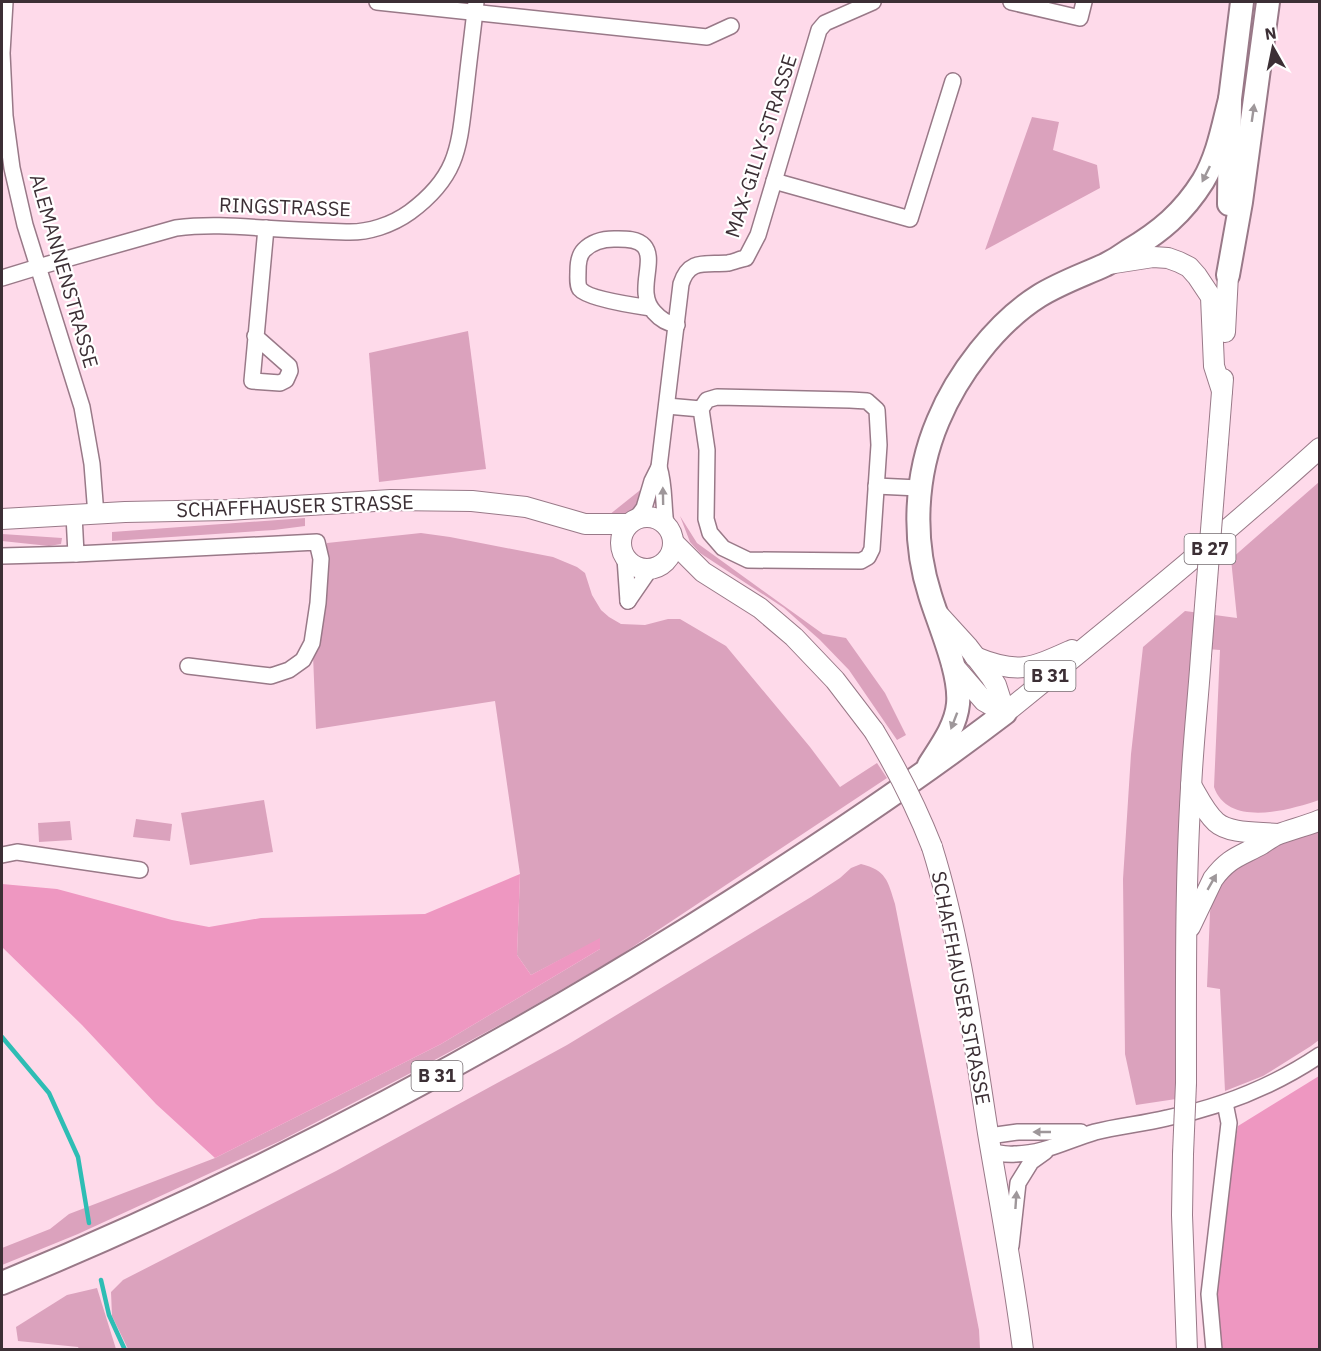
<svg xmlns="http://www.w3.org/2000/svg" width="1321" height="1351" font-family="'IBM Plex Sans',sans-serif">
	<style>
		.green { fill: #dba2bd }
		.forest { fill: #ee97c1 }
		.lines { fill: none; stroke-linecap: round; stroke-linejoin: round }
		.stream { stroke: #2ebdb4; stroke-width: 4.5 }
		.minor-casing { stroke: #997988; stroke-width: 18 }
		.major-casing { stroke: #997988; stroke-width: 22 }
		.highway-casing { stroke: #997988; stroke-width: 26 }
		.minor { stroke: #fff; stroke-width: 15 }
		.major { stroke: #fff; stroke-width: 20 }
		.highway { stroke: #fff; stroke-width: 22 }
		.major-bridge-casing { stroke: #997988; stroke-width: 22; stroke-linecap: butt }
		.major-bridge { stroke: #fff; stroke-width: 20 }
		.oneway { fill: #9e979a }
		.labels { text-anchor: middle; stroke-width: 4.5; stroke-linejoin: round; paint-order: stroke }
		.shield { fill: #fff; stroke: #766d72; stroke-width: 1.5 }
		.shield-label { font-size: 18px; font-weight: bold; fill: #3c2f35 }
		.street-label { font-size: 20px; fill: #3c2f35; stroke: #fff }
	</style>
	<rect width="100%" height="100%" fill="#fedaea"/>
	<g class="green">
		<path d="M1032,117L1059,122L1053,150L1097,165L1100,188L985,250Z"/>
		<path d="M468,331L486,469L379,482L369,353Z"/>
		<path d="M1319,482V800C1290,810 1228,828 1214,787L1220,650L1193,648L1184,737L1176,923V1099L1136,1105L1125,1054L1123,879L1131,754L1143,647L1185,611L1237,618L1231,559Z"/>
		<path d="M644,487C636,510 634,514 609,515Z"/>
		<path d="M680,516L697,543L823,634L846,638L885,693L906,735L897,740L849,670L820,640L784,608L700,553L690,542Z"/>
		<path d="M305,518V526L274,530L112,541V532Z"/>
		<path d="M421,533L450,537L553,557L577,567L585,573L592,595L601,610L609,617L621,624L645,625L668,619H680L726,646L810,747L840,787L877,763L887,778L616,958L516,1016L405,1076L280,1141L78,1234L2,1265V1248L50,1229L69,1214L215,1158L441,1044L600,949V939L531,975L517,955L520,874L495,701L316,729L313,655L327,543Z"/>
		<path d="M2,534L62,538L61,544L49,546L2,541Z"/>
		<path d="M264,800L273,852L190,865L181,813Z"/>
		<path d="M136,819L172,824L170,841L133,837Z"/>
		<path d="M70,821L72,840L39,842L38,823Z"/>
		<path d="M1319,830V1040L1311,1046L1263,1076L1225,1091L1220,989L1207,987L1210,912L1214,892L1232,869L1260,851Z"/>
		<path d="M861,864C886,870 888,881 895,904L979,1330L980,1349H128L112,1316L111,1292L123,1280L336,1171L567,1045L811,897L840,878L851,868Z"/>
		<path d="M97,1288L116,1349H79L78,1347L18,1341L16,1327L67,1295Z"/>
	</g>
	<g class="forest">
		<path d="M520,874L517,955L531,975L600,938V949L441,1044L215,1158L156,1104L82,1025L2,947V884L57,889L172,920L209,927L261,918L425,914Z"/>
		<path d="M1319,1076V1349L1214,1350L1209,1294L1238,1126Z"/>
	</g>
	<g class="lines">
		<g class="stream">
			<path d="M2,1037L49,1093L78,1157L89,1223"/>
			<path d="M101,1280L109,1315L125,1350"/>
		</g>
		<g class="minor-casing">
			<g id="minor">
				<path d="M5,2L2,53L5,116L12,168L25,225L82,407L92,464L96,515"/>
				<path d="M377,2L707,37L731,26"/>
				<path d="M1011,2L1080,18L1084,2"/>
				<path d="M774,181L910,219L953,81"/>
				<path d="M2,278L38,267L176,228C206,224 234,226 263,228C291,230 318,231 346,232C368,233 392,225 410,212C460,175 459,145 466,88C469,59 473,30 476,2"/>
				<path d="M651,308C637,306 588,299 580,289C577,285 578,277 578,271C578,264 579,255 584,250C592,242 603,239 614,239C623,239 637,238 644,246C657,261 635,292 654,312C661,320 667,323 677,325"/>
				<path d="M255,336L289,366L290,371L286,380L280,383L252,381L266,228"/>
				<path d="M667,406L701,409L707,450L706,519L710,533L723,548L748,560L861,561L868,557L872,549L879,445L877,410L867,401L850,400L717,397L707,400L701,409"/>
				<path d="M659,467C665,486 663,505 666,525"/>
				<path d="M876,486L919,488"/>
				<path d="M74,515L76,554L317,542L321,559L318,603L312,643L303,660L289,670L271,676L188,666"/>
				<path d="M636,519L644,508L652,481L659,467L681,284C689,258 706,265 728,263C734,262 740,259 746,258L758,235L819,30L825,23L873,2"/>
				<path d="M2,556L76,554"/>
				<path d="M625,558L628,601"/>
				<path d="M628,601L650,569"/>
				<path d="M2,855L17,852L140,870"/>
				<path d="M989,1136L1018,1132H1081"/>
				<path d="M992,1152C999,1153 1007,1155 1015,1154C1043,1154 1068,1140 1095,1132C1118,1126 1143,1124 1167,1118C1221,1107 1274,1086 1320,1055"/>
				<path d="M1011,1246L1018,1183L1031,1162L1045,1152"/>
				<path d="M1214,1350L1209,1294L1229,1123L1225,1103"/>
			</g>
		</g>
		<g class="major-casing">
			<g id="major">
				<path d="M1108,264L1153,257L1168,258L1179,262L1189,267L1197,276L1211,297L1214,366L1222,391"/>
				<path d="M1225,332L1228,275"/>
				<path d="M1218,442L1223,379"/>
				<circle cx="647" cy="543" r="26"/>
				<path d="M2,519L125,512L228,510L391,500L472,501L526,507L585,524H628"/>
				<path d="M673,542L703,572L760,608L794,637L835,680L874,731"/>
				<path d="M937,613L968,647L991,677L996,685L1005,713"/>
				<path d="M975,657C1018,675 1032,668 1072,650"/>
				<path d="M952,664L984,701L1005,713"/>
				<path d="M1005,713C1111,627 1218,540 1320,448"/>
				<path d="M1191,785C1198,797 1205,812 1216,822C1229,834 1259,832 1277,834"/>
				<path d="M932,847C961,940 973,1037 988,1133C1000,1205 1014,1277 1023,1350"/>
				<path d="M1190,927L1213,879C1229,857 1241,856 1262,844C1268,840 1273,836 1279,834C1292,829 1306,826 1320,820"/>
				<path d="M1186,1083C1186,985 1185,886 1191,788C1193,744 1198,700 1201,656"/>
				<path d="M1183,1154L1182,1215L1187,1350"/>
			</g>
		</g>
		<g class="highway-casing">
			<g id="highway">
				<path d="M1229,204L1230,99L1242,2"/>
				<path d="M1228,275L1241,202L1268,2"/>
				<path d="M929,765C941,746 956,726 958,704C961,673 939,625 930,595C912,539 915,475 938,421C957,375 996,323 1039,296C1060,283 1083,275 1105,265C1113,261 1121,256 1128,251C1160,232 1183,213 1203,181C1218,156 1223,126 1230,99"/>
				<path d="M2,1283C242,1184 472,1063 692,926C799,859 904,790 1005,713"/>
			</g>
		</g>
		<use href="#minor" class="minor"/>
		<use href="#major" class="major"/>
		<use href="#highway" class="highway"/>
		<g class="major-bridge-casing">
			<g id="major-bridge">
				<path d="M1201,656L1218,442"/>
				<path d="M874,731C897,769 916,806 932,847"/>
				<path d="M1183,1154L1186,1083"/>
			</g>
		</g>
		<use href="#major-bridge" class="major-bridge"/>
	</g>
	<defs><path id="oneway-solid" d="M-6-.8H1V-3.2L6.5 0L1 3.2V.8H-6Z" transform="scale(1.5)"/></defs>
	<g class="oneway">
		<use href="#oneway-solid" transform="translate(1253 113) rotate(-82)"/>
		<use href="#oneway-solid" transform="translate(1206 174) rotate(116)"/>
		<use href="#oneway-solid" transform="translate(663 496) rotate(-91)"/>
		<use href="#oneway-solid" transform="translate(954 721) rotate(111)"/>
		<use href="#oneway-solid" transform="translate(1212 882) rotate(-60)"/>
		<use href="#oneway-solid" transform="translate(1042 1132) rotate(180)"/>
		<use href="#oneway-solid" transform="translate(1016 1200) rotate(-86)"/>
	</g>
	<g class="labels">
		<g class="shield">
			<rect x="1184.5" y="534" width="51" height="30" rx="4.5"/>
			<rect x="1024.5" y="661" width="51" height="30" rx="4.5"/>
			<rect x="411.5" y="1061" width="51" height="30" rx="4.5"/>
		</g>
		<g class="shield-label">
			<text x="1210" y="555">B 27</text>
			<text x="1050" y="682">B 31</text>
			<text x="437" y="1082">B 31</text>
		</g>
		<g class="street-label">
			<text transform="translate(761 146) rotate(-72)" y="7">MAX-GILLY-STRASSE</text>
			<text transform="translate(285 207) rotate(2)" y="7">RINGSTRASSE</text>
			<text transform="translate(64 271) rotate(74)" y="7">ALEMANNENSTRASSE</text>
			<text transform="translate(295 506) rotate(-2)" y="7">SCHAFFHAUSER STRASSE</text>
			<text transform="translate(961 988) rotate(79)" y="7">SCHAFFHAUSER STRASSE</text>
		</g>
	</g>
	<rect width="1321" height="1351" fill="none" stroke="#3c2f35" stroke-width="6"/>
	<g transform="translate(1273 48) rotate(351)" stroke="#ffffff" stroke-width="4.5" paint-order="stroke">
	<path d="M0-4.5L10 22L0 15L-10 22Z" fill="#3c2f35"/>
	<text y="-9" font-size="16" font-weight="bold" text-anchor="middle" fill="#3c2f35">N</text>
	</g>
</svg>
